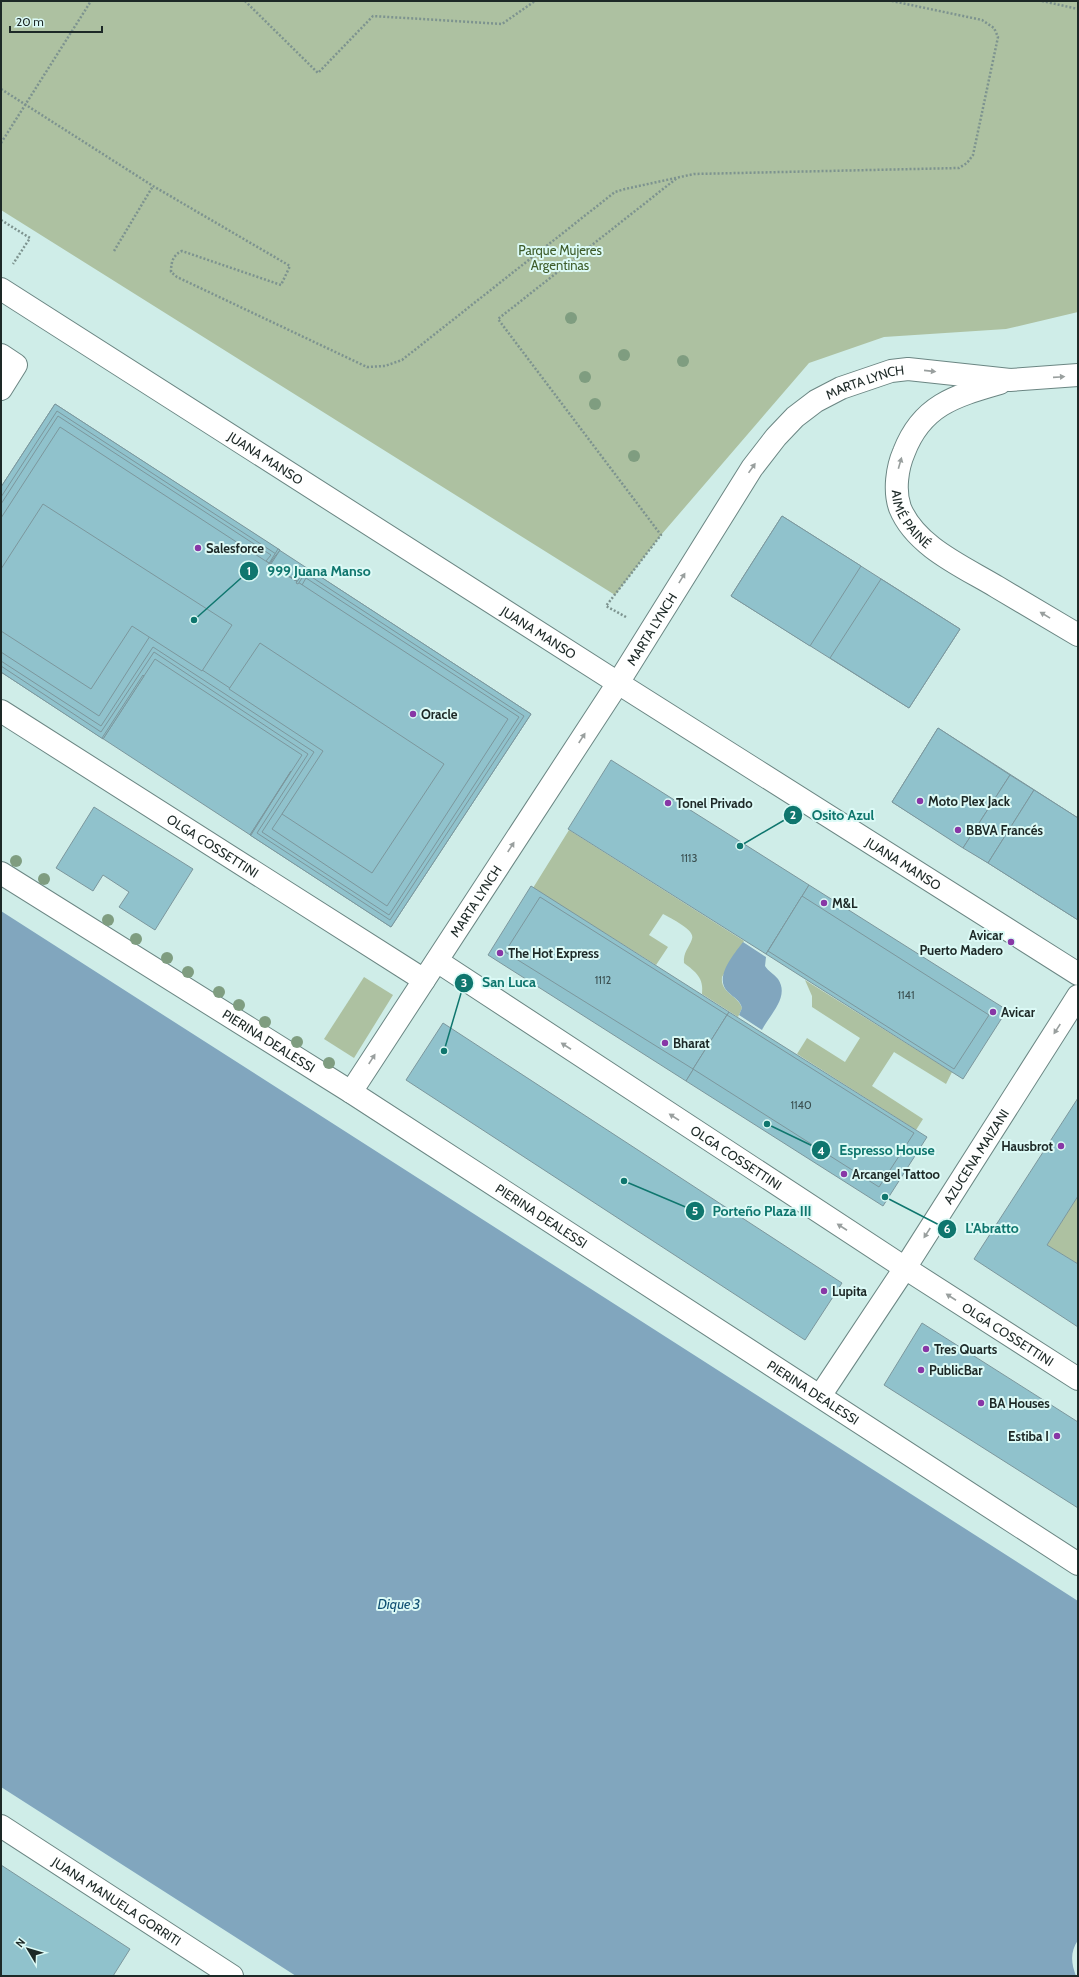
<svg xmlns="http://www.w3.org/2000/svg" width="1079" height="1977" font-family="Cabin,sans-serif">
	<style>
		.green { fill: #adc1a1 }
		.water { fill: #81a6be }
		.building { fill: #90c2cc; stroke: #7c979d }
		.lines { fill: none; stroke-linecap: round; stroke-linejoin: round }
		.minor-casing { stroke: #6b8683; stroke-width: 24 }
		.path { stroke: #7d938f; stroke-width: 2.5; stroke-dasharray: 2 2; stroke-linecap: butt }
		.minor { stroke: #fff; stroke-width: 22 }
		.tree { fill: #7f9d80 }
		.oneway { fill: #999f9e }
		.poi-dot { fill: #8837a6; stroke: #dcfaf6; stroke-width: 1.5 }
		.labels { text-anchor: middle; stroke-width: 4; stroke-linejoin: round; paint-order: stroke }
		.number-label { font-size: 11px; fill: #3a4f50 }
		.park-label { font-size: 13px; fill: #3e5c2a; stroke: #dcfaf6 }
		.street-label { font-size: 13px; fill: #1d2927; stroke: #dcfaf6 }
		.poi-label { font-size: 13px; font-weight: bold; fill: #1d2927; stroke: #dcfaf6; text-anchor: start }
		.water-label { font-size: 14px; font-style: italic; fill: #105173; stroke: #dcfaf6 }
		.leader { fill: none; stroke: #0f766e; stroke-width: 1.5 }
		.callout-dot { fill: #0f766e; stroke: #dcfaf6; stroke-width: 1.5 }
		.mark-label { font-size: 12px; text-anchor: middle; font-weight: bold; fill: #fff }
		.callout-label { font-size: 14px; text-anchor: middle; font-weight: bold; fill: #0f766e; stroke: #dcfaf6; stroke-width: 4; stroke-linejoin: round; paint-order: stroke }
	</style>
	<rect width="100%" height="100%" fill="#cfede8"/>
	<g class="green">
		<path d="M1,1H1078V312L1006,329L884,337L809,363L661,535L615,595L1,210Z"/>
		<path d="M569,830L744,941L722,977C720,993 738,995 742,1008L738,1017L702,994C704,978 696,972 684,963C683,952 689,948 692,939C696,930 670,918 663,914L649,935L668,947L656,965L533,888Z"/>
		<path d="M364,977L393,995L354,1058L324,1039Z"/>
		<path d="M805,980L952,1072L946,1084L894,1052L872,1086L923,1119L916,1130L797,1054L807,1038L845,1062L860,1038L812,1007V996Z"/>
		<path d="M1078,1196V1264L1047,1245Z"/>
	</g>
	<g class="water">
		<path d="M1,911L1078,1601V1940C1070,1952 1071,1963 1076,1976H296L1,1787Z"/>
		<path d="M743,942L766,957L765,966C768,971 774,974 778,979C790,997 770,1014 762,1030L739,1015L742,1008C740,1000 734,998 728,992C713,978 734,954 743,942Z"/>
	</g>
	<g class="building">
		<path d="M55,404L531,714L391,927L1,672V487Z"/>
		<path d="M55,404L280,550L271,564L297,582L307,568L531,714L391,927L250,835L302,755L155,659L103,739L1,672V487Z"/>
		<path d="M57,411L276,554L270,564L298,582L304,572L524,716L390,920L257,833L308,754L154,652L101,732L1,666V497Z"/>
		<path d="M58,416L271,555L266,561L302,585L306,578L519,717L389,915L262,832L314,752L153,647L101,726L1,661V504Z"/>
		<path d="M60,427L508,719L387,906L272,829L325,750L150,636L99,716L1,652V518Z"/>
		<path d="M43,504L232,625L202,671L132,626L91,689L1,631V569Z"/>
		<path d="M782,516L960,629L909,708L731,596Z"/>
		<path d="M782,516L861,566L810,646L731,596Z"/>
		<path d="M278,549L280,550L268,565Z"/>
		<path d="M270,564L298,582L269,565Z"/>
		<path d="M307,568L308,569L298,584L296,583Z"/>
		<path d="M881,579L960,629L909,708L830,658Z"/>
		<path d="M260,643L444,764L372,873L282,814L323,751L229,689Z"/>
		<path d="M143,675L144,676L103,739L102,738Z"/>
		<path d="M938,728L1078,818V920L892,802Z"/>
		<path d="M938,728L1010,775L963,848L892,802Z"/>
		<path d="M611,760L809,885L766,954L568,829Z"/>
		<path d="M291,771L251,835H250Z"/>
		<path d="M1010,775L1034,790L988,863L963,848Z"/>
		<path d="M1034,790L1078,818V920L988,863Z"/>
		<path d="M94,807L193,869L155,930L119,907L129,892L103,875L93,891L56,868Z"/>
		<path d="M809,885L1007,1010L963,1079L766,954Z"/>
		<path d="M531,886L729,1012L686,1081L488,955Z"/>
		<path d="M802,896L989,1015L954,1069L768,951Z"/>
		<path d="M540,897L727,1015L693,1069L505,952Z"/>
		<path d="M729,1012L927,1137L883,1206L686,1081Z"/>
		<path d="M727,1015L914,1133L879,1187L693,1069Z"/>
		<path d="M443,1023L842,1283L805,1340L406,1080Z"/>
		<path d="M1078,1098V1196L1047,1245L1078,1264V1327L974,1259Z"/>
		<path d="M922,1323L1078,1422V1508L884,1385Z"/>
		<path d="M1,1865L130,1949L113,1976H1Z"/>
	</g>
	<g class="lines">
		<g class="minor-casing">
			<g id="minor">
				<path id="s1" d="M1,289L618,683L1078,974"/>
				<path d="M1,355L16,365L1,389"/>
				<path id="s2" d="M1000,383C955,396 922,405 904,452C897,468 894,491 900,508C916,547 964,567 997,587C1024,603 1051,619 1078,635"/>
				<path id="s3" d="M1,711L424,980"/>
				<path id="s4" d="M1,873L351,1092L1078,1564"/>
				<path id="s5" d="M437,961L905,1268L1078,1379"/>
				<path id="s6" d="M351,1092L618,683L752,468L776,437L795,417L816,401L841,388L891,371L908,369L1010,380L1078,375"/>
				<path id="s7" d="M820,1396L905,1268L1078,996"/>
				<path id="s8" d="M1,1826L232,1976"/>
			</g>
		</g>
		<g class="path">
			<path d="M245,1L318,73L373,16L502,24L535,1"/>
			<path d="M1042,1L1078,9"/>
			<path d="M1,89L153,186L290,266L281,285L182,251C173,255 171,262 171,272L177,277L367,367L385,366L402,360L606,199L615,192L625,189L694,174L959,168L967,163L973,155L998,37L994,28L982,20L892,1"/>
			<path d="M1,143L91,1"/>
			<path d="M1,220L30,238L13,264"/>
			<path d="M114,251L153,186"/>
			<path d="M626,617L606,606L661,535L498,319L677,178"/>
		</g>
		<use href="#minor" class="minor"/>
	</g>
	<g class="tree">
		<circle cx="571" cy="318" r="6"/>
		<circle cx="624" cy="355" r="6"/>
		<circle cx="683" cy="361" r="6"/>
		<circle cx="585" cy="377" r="6"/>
		<circle cx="595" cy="404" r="6"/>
		<circle cx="634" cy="456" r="6"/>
		<circle cx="16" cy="861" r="6"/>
		<circle cx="44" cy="879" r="6"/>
		<circle cx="108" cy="920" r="6"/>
		<circle cx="136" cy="939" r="6"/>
		<circle cx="167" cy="958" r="6"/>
		<circle cx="188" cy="972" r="6"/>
		<circle cx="219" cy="992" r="6"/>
		<circle cx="239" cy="1005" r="6"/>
		<circle cx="265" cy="1022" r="6"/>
		<circle cx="297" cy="1042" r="6"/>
		<circle cx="329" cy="1063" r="6"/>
	</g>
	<defs><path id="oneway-solid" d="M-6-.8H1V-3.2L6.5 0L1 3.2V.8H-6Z"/></defs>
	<g class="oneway">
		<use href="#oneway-solid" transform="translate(930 371) rotate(6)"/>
		<use href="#oneway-solid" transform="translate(1059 377) rotate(-4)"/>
		<use href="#oneway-solid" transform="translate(900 463) rotate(-74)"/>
		<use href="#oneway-solid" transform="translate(752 468) rotate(-55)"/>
		<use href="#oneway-solid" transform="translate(682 578) rotate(-58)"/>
		<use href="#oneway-solid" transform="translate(1045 615) rotate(-149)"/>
		<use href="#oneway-solid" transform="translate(582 738) rotate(-57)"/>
		<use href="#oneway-solid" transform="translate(511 847) rotate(-57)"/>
		<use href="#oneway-solid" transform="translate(1057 1029) rotate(123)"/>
		<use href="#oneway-solid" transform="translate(566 1046) rotate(-147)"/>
		<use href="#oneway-solid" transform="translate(372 1059) rotate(-57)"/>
		<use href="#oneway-solid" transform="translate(674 1117) rotate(-147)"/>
		<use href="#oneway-solid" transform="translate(842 1227) rotate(-147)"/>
		<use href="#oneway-solid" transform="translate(927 1233) rotate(123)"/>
		<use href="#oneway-solid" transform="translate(951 1297) rotate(-147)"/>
	</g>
	<g class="poi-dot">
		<circle cx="198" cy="548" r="4"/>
		<circle cx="413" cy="714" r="4"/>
		<circle cx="920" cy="801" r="4"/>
		<circle cx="668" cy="803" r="4"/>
		<circle cx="958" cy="830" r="4"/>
		<circle cx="824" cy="903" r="4"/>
		<circle cx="1011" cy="942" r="4"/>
		<circle cx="500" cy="953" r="4"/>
		<circle cx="993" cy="1012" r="4"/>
		<circle cx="665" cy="1043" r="4"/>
		<circle cx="1061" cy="1146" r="4"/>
		<circle cx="844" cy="1174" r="4"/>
		<circle cx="824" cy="1291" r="4"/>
		<circle cx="926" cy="1349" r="4"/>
		<circle cx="921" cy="1370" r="4"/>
		<circle cx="981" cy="1403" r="4"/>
		<circle cx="1057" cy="1436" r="4"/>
	</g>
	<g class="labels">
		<g class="number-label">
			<text x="689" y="862">1113</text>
			<text x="603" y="984">1112</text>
			<text x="906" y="999">1141</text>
			<text x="801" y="1109">1140</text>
		</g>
		<g class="park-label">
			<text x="560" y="255">Parque Mujeres<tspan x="560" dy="15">Argentinas</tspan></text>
		</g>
		<g class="street-label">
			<text dy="5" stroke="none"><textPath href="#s6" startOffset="888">MARTA LYNCH</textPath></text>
			<text dy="5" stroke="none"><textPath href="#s1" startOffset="314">JUANA MANSO</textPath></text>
			<text dy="5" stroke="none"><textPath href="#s2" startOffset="196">AIMÉ PAINÉ</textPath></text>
			<text dy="5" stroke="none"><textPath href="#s6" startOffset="552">MARTA LYNCH</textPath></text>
			<text dy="5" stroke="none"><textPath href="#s1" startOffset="638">JUANA MANSO</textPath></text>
			<text dy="5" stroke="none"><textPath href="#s3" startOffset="251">OLGA COSSETTINI</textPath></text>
			<text dy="5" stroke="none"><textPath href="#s1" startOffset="1070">JUANA MANSO</textPath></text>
			<text dy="5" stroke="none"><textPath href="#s6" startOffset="228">MARTA LYNCH</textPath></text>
			<text dy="5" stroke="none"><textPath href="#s4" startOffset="316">PIERINA DEALESSI</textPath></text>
			<text dy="5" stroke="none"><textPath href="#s7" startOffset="286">AZUCENA MAIZANI</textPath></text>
			<text dy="5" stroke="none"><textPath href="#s5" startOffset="358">OLGA COSSETTINI</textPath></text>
			<text dy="5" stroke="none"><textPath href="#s4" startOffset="640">PIERINA DEALESSI</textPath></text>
			<text dy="5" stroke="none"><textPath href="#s5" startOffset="682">OLGA COSSETTINI</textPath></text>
			<text dy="5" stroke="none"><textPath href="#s4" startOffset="964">PIERINA DEALESSI</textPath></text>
			<text dy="5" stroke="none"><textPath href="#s8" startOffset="138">JUANA MANUELA GORRITI</textPath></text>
		</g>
		<g class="poi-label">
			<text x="206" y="553">Salesforce</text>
			<text x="421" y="719">Oracle</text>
			<text x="928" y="806">Moto Plex Jack</text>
			<text x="676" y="808">Tonel Privado</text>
			<text x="966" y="835">BBVA Francés</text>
			<text x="832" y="908">M&amp;L</text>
			<text x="1003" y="940" text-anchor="end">Avicar<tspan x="1003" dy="15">Puerto Madero</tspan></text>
			<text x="508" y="958">The Hot Express</text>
			<text x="1001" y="1017">Avicar</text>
			<text x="673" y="1048">Bharat</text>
			<text x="1053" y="1151" text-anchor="end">Hausbrot</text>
			<text x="852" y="1179">Arcangel Tattoo</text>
			<text x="832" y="1296">Lupita</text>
			<text x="934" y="1354">Tres Quarts</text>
			<text x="929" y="1375">PublicBar</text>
			<text x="989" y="1408">BA Houses</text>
			<text x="1049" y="1441" text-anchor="end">Estiba I</text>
		</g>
		<g class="water-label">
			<text x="399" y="1609">Dique 3</text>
		</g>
	</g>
	<path class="leader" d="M194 620L249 571M740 846L793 815M444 1051L464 983M767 1124L821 1150M624 1181L695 1211M885 1197L947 1229"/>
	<g class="callout-dot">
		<circle cx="194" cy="620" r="4"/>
		<circle cx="740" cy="846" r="4"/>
		<circle cx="444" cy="1051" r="4"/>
		<circle cx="767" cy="1124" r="4"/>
		<circle cx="624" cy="1181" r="4"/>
		<circle cx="885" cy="1197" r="4"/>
		<circle cx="249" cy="571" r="10"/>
		<circle cx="793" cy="815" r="10"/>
		<circle cx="464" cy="983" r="10"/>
		<circle cx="821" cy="1150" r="10"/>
		<circle cx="695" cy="1211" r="10"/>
		<circle cx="947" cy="1229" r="10"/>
	</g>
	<g class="mark-label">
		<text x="249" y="575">1</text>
		<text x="793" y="819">2</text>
		<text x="464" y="987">3</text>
		<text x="821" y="1155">4</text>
		<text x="695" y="1215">5</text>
		<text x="947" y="1233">6</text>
	</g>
	<g class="callout-label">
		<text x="319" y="576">999 Juana Manso</text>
		<text x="843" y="820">Osito Azul</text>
		<text x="509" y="987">San Luca</text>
		<text x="887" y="1155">Espresso House</text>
		<text x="762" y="1216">Porteño Plaza III</text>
		<text x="992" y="1233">L'Abratto</text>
	</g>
	<rect width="1079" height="1977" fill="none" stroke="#1d2927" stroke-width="4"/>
	<g transform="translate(28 1949) rotate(308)" stroke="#dcfaf6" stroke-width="3" paint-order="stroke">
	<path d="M0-3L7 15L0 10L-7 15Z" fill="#1d2927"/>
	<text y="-6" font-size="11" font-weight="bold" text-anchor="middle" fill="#1d2927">N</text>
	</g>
	<path d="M10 26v6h92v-6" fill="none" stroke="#1d2927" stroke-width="2"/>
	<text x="16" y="26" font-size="12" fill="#1d2927" stroke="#dcfaf6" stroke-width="3" paint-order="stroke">20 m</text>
</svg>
